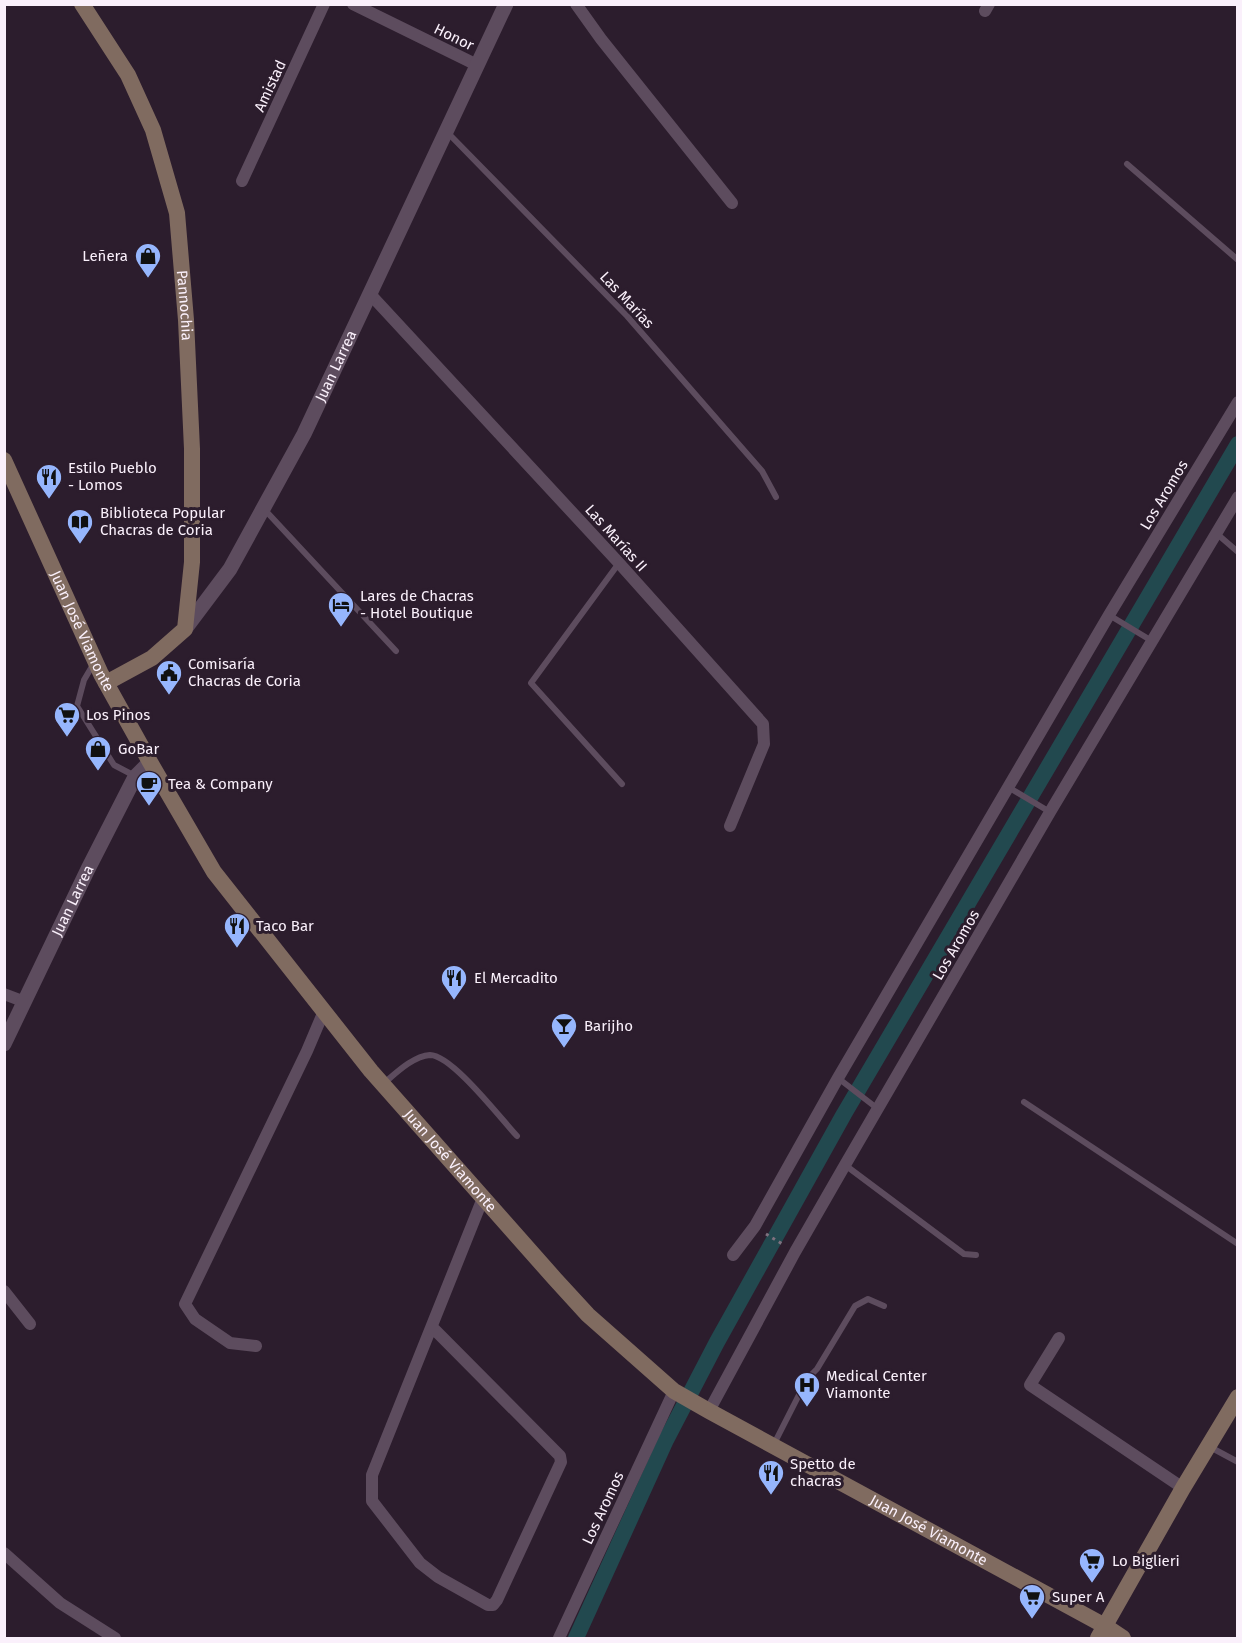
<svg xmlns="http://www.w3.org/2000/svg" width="1242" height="1643" font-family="'Fira Sans',sans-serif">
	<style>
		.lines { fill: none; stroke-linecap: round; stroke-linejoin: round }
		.canal { stroke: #22494f; stroke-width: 16 }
		.path { stroke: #7e717f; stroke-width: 3; stroke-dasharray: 3 4.5; stroke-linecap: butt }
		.service { stroke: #5d4c5e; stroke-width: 6 }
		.minor { stroke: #5d4c5e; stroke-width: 12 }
		.tertiary { stroke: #5d4c5e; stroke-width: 15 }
		.secondary { stroke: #806b60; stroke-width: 16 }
		.labels { text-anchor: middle; stroke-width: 6; stroke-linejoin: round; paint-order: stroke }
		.street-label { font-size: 15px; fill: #faf0fb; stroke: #2c1d2d }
		.poi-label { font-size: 15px; fill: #faf0fb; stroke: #2c1d2d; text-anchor: start }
	</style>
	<rect width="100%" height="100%" fill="#2c1d2d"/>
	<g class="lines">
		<path class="canal" d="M576,1638L666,1440L717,1342L844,1114L1238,444"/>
		<path class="path" d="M766,1234L784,1245"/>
		<g class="service">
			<path d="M448,133L627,316L762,471L776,497"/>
			<path d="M1127,164L1238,260"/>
			<path d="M264,509L396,651"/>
			<path d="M1216,533L1238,552"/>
			<path d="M619,563L531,683L622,784"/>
			<path d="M1109,615L1152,641"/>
			<path d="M94,663L84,680L77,706L114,765L135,776"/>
			<path d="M1008,787L1050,812"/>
			<path d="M838,1078L878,1109"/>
			<path d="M383,1084C395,1074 413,1056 430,1055C452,1055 501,1119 517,1136"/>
			<path d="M1024,1102L1238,1244"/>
			<path d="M845,1165L964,1254L976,1255"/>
			<path d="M773,1446L807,1379L817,1369L855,1306L868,1299L884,1306"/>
			<path d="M1210,1447L1238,1462"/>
		</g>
		<g class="minor">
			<path d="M353,4L477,65"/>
			<path d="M576,4L601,39L732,203"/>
			<path d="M985,11L989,4"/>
			<path d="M242,181L324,4"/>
			<path d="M370,294L619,563L763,724L764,744L730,826"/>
			<path d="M4,994L25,1002"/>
			<path d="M733,1255L755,1226L838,1078L1109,615L1238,402"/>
			<path d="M4,1291L30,1324"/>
			<path d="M432,1327L560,1456L561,1462L497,1600L493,1605H488L438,1577L420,1563L372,1501V1475L483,1198"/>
			<path d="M1059,1338L1030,1385L1183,1488"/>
			<path d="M256,1346L230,1343L195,1319L185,1304L307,1051L324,1011"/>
			<path d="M709,1411L795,1252L845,1165L1050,812L1238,497"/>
			<path d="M4,1553L60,1603L115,1638"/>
			<path d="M559,1638L674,1391"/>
		</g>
		<g class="tertiary">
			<path id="s1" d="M185,629L230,569L304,434L506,4"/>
			<path id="s2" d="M4,1044L88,869L135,777L150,762"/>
		</g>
		<g class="secondary">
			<path id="s3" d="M82,4L128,75L153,130L177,213L186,320L192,449V562L185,629L152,658L106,683"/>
			<path id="s4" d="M4,460L101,674L150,762L214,872L371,1071L555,1279L588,1315L674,1391L709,1411L1105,1626L1123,1638"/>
			<path d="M1098,1638L1183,1488L1238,1397"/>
		</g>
	</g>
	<defs>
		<g id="shop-pin" transform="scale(1.35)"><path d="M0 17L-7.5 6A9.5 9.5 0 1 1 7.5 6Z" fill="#96b6fd" stroke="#2c1d2d"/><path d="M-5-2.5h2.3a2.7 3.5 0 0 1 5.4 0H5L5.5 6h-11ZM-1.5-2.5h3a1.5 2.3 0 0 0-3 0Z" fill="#111"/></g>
		<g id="restaurant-pin" transform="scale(1.35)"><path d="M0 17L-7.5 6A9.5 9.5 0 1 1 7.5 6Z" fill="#96b6fd" stroke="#2c1d2d"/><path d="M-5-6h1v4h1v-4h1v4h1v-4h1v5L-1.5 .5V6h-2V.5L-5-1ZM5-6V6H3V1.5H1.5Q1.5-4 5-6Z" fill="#111"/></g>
		<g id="library-pin" transform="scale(1.35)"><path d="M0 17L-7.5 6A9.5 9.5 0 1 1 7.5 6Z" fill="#96b6fd" stroke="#2c1d2d"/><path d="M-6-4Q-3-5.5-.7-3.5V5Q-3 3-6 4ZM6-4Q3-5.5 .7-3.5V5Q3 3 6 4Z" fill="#111"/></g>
		<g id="hotel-pin" transform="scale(1.35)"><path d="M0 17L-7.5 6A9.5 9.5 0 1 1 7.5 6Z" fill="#96b6fd" stroke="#2c1d2d"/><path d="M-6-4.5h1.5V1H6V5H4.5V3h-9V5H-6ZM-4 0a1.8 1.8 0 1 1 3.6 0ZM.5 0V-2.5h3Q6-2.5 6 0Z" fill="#111"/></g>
		<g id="civic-pin" transform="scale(1.35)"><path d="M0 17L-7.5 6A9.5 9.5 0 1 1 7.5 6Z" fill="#96b6fd" stroke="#2c1d2d"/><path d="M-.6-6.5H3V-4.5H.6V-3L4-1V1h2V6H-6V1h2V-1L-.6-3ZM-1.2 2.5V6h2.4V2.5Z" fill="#111"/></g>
		<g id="supermarket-pin" transform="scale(1.35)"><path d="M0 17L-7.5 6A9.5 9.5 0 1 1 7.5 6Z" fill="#96b6fd" stroke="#2c1d2d"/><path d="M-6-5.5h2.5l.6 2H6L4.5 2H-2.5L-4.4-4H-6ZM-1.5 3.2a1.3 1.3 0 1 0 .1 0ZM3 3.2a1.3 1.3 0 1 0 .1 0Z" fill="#111"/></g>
		<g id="cafe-pin" transform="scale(1.35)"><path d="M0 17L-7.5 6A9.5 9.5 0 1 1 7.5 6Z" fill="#96b6fd" stroke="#2c1d2d"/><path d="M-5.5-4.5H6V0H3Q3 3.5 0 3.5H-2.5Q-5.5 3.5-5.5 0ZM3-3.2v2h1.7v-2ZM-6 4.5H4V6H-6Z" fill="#111"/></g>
		<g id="bar-pin" transform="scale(1.35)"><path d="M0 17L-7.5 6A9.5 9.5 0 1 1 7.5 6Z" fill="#96b6fd" stroke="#2c1d2d"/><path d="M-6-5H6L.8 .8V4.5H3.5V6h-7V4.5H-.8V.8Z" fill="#111"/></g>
		<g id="hospital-pin" transform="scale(1.35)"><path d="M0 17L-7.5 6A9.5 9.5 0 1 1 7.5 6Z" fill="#96b6fd" stroke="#2c1d2d"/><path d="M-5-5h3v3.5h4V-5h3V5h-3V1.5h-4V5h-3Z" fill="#111"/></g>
	</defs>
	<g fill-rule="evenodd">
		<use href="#shop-pin" x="148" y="256"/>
		<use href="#restaurant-pin" x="49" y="477"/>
		<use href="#library-pin" x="80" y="522"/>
		<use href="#hotel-pin" x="341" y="605"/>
		<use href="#civic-pin" x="169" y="673"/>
		<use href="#supermarket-pin" x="67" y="715"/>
		<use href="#shop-pin" x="98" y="749"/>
		<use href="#cafe-pin" x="149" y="784"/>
		<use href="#restaurant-pin" x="237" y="926"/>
		<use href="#restaurant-pin" x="454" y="978"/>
		<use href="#bar-pin" x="564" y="1026"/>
		<use href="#hospital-pin" x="807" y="1385"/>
		<use href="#restaurant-pin" x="771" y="1473"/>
		<use href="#supermarket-pin" x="1092" y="1561"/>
		<use href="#supermarket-pin" x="1032" y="1597"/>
	</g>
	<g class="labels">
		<g class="street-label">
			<text transform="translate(454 37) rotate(26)" y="5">Honor</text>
			<text transform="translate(270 86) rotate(-65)" y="5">Amistad</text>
			<text transform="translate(627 300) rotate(47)" y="5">Las Marías</text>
			<text dy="5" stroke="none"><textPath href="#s3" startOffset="324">Pannochia</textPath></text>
			<text dy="5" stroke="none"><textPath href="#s1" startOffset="304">Juan Larrea</textPath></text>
			<text transform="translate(1164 495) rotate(-59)" y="5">Los Aromos</text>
			<text transform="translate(616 538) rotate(48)" y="5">Las Marías II</text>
			<text dy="5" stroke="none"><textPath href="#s4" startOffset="188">Juan José Viamonte</textPath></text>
			<text dy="5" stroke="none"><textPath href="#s2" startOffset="159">Juan Larrea</textPath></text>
			<text transform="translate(956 945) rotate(-60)" y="5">Los Aromos</text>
			<text dy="5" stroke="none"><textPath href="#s4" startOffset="836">Juan José Viamonte</textPath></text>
			<text transform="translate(603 1508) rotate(-65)" y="5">Los Aromos</text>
			<text dy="5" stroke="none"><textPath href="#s4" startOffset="1448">Juan José Viamonte</textPath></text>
		</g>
		<g class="poi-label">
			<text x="128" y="261" text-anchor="end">Leñera</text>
			<text x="68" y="473">Estilo Pueblo<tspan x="68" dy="17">- Lomos</tspan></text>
			<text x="100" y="518">Biblioteca Popular<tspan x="100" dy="17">Chacras de Coria</tspan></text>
			<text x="360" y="601">Lares de Chacras<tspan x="360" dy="17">- Hotel Boutique</tspan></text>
			<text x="188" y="669">Comisaría<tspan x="188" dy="17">Chacras de Coria</tspan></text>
			<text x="86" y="720">Los Pinos</text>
			<text x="118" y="754">GoBar</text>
			<text x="168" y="789">Tea &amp; Company</text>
			<text x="256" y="931">Taco Bar</text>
			<text x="474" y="983">El Mercadito</text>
			<text x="584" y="1031">Barijho</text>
			<text x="826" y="1381">Medical Center<tspan x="826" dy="17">Viamonte</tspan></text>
			<text x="790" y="1469">Spetto de<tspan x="790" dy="17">chacras</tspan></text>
			<text x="1112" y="1566">Lo Biglieri</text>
			<text x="1052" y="1602">Super A</text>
		</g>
	</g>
	<rect width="1242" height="1643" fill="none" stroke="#faf0fb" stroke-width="12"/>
</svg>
